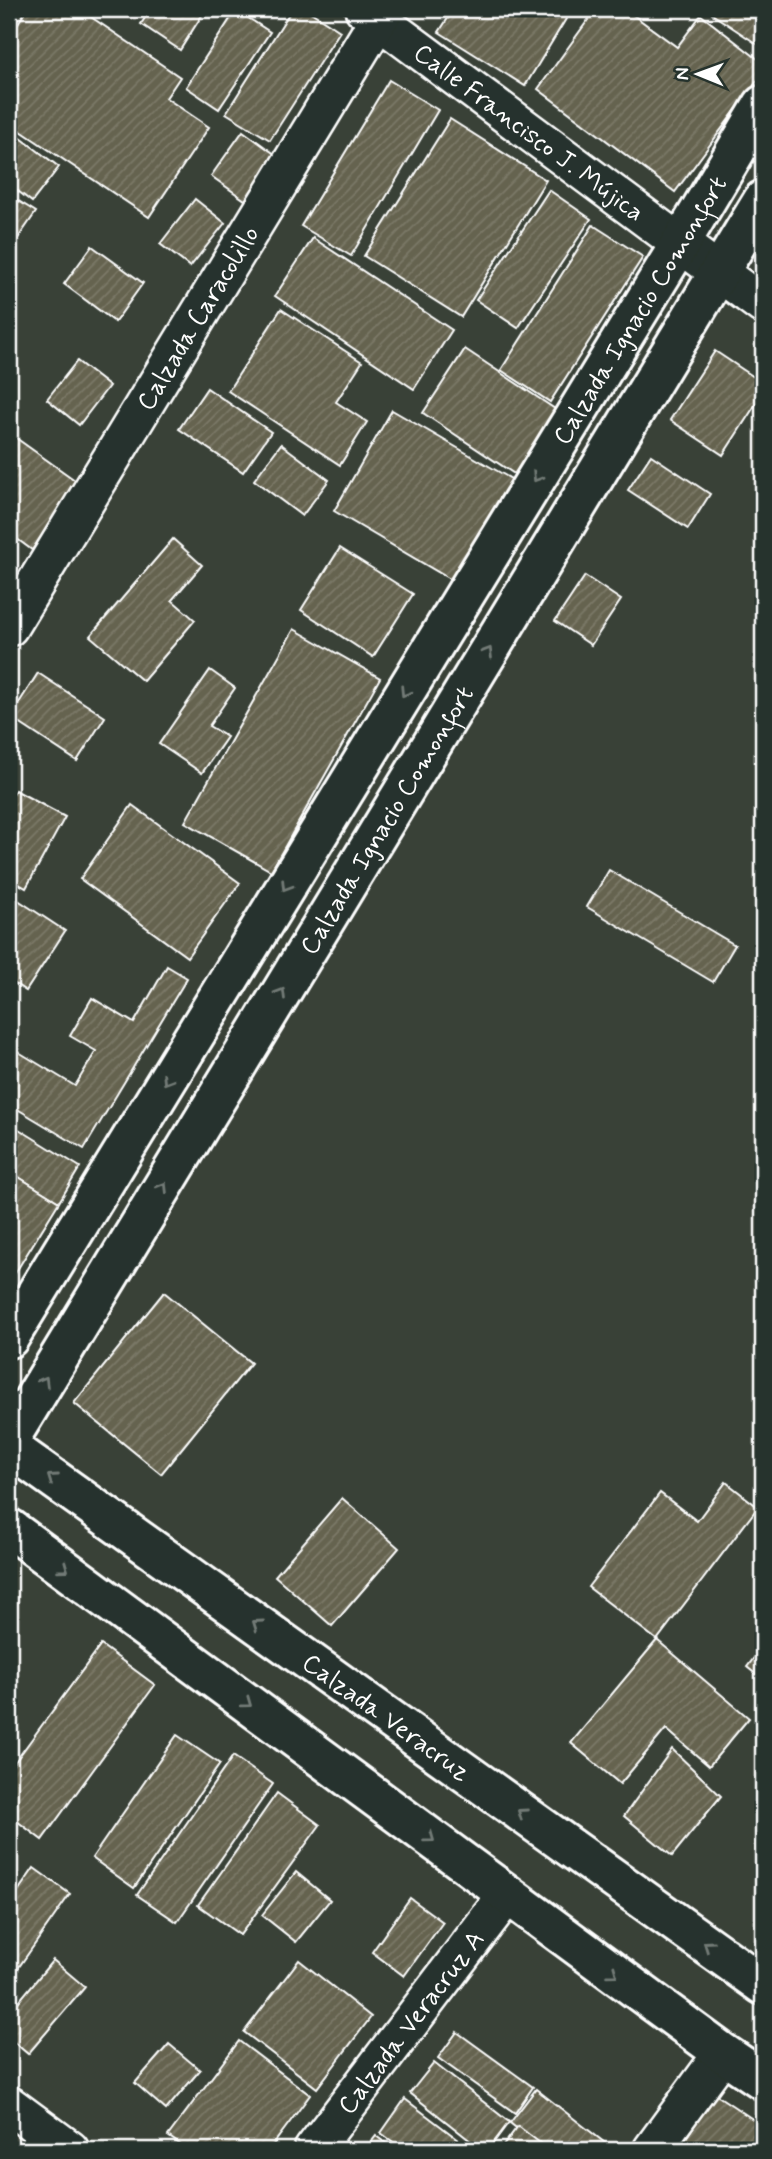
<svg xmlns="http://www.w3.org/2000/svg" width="772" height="2159" font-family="Mynerve,sans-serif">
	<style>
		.building { fill: url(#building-hatch); stroke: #fff; stroke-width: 2 }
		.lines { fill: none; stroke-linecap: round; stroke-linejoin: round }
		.street-casing { stroke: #fff; stroke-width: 42 }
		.secondary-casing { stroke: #fff; stroke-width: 44 }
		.street { stroke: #26332d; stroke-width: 37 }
		.secondary { stroke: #26332d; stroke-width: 38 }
		.oneway { stroke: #727a76 }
		.labels { text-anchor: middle; stroke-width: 5; stroke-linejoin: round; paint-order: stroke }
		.street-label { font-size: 26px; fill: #fff; stroke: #26332d }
	</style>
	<defs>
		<pattern id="building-hatch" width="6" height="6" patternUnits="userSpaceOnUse" patternTransform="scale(1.75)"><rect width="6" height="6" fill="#65634f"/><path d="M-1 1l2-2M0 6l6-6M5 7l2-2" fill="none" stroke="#7c7a69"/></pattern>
	</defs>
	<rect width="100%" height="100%" fill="#394137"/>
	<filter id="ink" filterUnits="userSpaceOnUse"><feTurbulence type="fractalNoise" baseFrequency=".0143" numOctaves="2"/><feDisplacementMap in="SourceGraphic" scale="14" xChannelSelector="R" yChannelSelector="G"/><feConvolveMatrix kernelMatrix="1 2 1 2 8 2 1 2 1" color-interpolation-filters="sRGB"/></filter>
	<g filter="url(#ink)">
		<g class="building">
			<path d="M27,9H79L180,77L166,98L209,127L149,217L9,123V37Z"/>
			<path d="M151,9H206L180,50L141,24Z"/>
			<path d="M292,9H306L340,31L270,140L226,113Z"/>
			<path d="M454,9H572L525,86L439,32Z"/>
			<path d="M596,9H625L677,47L701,15L763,63V73L675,192L538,89Z"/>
			<path d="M715,9H763V48L712,14Z"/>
			<path d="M236,10L270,32L219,109L186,87Z"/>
			<path d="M389,80L438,110L351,256L301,226Z"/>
			<path d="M450,119L546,180L461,317L364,256Z"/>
			<path d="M9,129L59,167L32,202L9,184Z"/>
			<path d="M243,131L276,155L245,200L211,176Z"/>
			<path d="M549,190L591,219L518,328L476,300Z"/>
			<path d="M9,195L36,212L14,244L9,241Z"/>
			<path d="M195,199L225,223L190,267L160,244Z"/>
			<path d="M593,225L643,257L550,402L501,370Z"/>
			<path d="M313,238L452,330L414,389L275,296Z"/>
			<path d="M92,246L143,283L115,322L64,284Z"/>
			<path d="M281,309L362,362L336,402L367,422L340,465L228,391Z"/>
			<path d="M465,349L558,411L516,475L423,413Z"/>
			<path d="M715,351L763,383V393L723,455L670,420Z"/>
			<path d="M77,361L109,386L79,425L47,399Z"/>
			<path d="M207,388L271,432L243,472L179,429Z"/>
			<path d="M392,410L513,480L455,582L334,511Z"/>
			<path d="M9,433L79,483L32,550L9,533Z"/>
			<path d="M281,444L329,480L302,516L254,480Z"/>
			<path d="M651,455L710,494L688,529L628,490Z"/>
			<path d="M173,539L202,565L172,600L195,620L143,681L90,636Z"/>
			<path d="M340,548L413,594L373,657L301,610Z"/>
			<path d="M585,576L621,600L591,645L555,621Z"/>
			<path d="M294,629L380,678L271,871L185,822Z"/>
			<path d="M210,670L235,688L209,726L227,737L202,773L159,744Z"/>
			<path d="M38,673L105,717L77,761L10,717Z"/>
			<path d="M15,790L65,817L26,888L9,878V801Z"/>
			<path d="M132,805L240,883L187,957L80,879Z"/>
			<path d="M609,870L735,945L713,982L587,907Z"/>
			<path d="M9,894L65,931L26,991L9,980Z"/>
			<path d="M167,966L187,978L84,1149L9,1104V1053L12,1048L75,1086L96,1051L70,1036L92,998L134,1023Z"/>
			<path d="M9,1123L80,1167L59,1202L9,1171Z"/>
			<path d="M9,1171L59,1202L9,1283Z"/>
			<path d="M164,1292L251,1363L161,1474L74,1403Z"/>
			<path d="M726,1482L758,1507L657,1640L588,1587L660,1493L697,1521Z"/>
			<path d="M342,1498L399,1548L332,1626L275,1576Z"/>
			<path d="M657,1640L749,1718L709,1766L666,1729L620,1784L571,1743Z"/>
			<path d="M101,1645L155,1685L42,1840L9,1815V1770Z"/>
			<path d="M763,1646V1680L747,1667Z"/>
			<path d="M177,1735L220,1764L134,1888L92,1858Z"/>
			<path d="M672,1749L721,1796L672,1856L624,1816Z"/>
			<path d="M233,1756L273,1784L177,1922L137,1895Z"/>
			<path d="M277,1793L320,1825L240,1935L198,1905Z"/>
			<path d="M34,1868L70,1894L9,1981V1904Z"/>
			<path d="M296,1872L330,1900L296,1942L262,1915Z"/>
			<path d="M410,1898L443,1922L404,1976L372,1952Z"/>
			<path d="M53,1960L85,1987L28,2054L9,2038V2013Z"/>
			<path d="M299,1960L371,2017L317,2088L244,2032Z"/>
			<path d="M457,2032L533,2087L515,2113L438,2058Z"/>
			<path d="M239,2041L310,2095L269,2150H188L168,2136Z"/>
			<path d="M169,2044L200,2070L166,2110L135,2083Z"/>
			<path d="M434,2063L509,2122L488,2150H482L410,2093Z"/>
			<path d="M536,2089L614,2150H544L510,2123Z"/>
			<path d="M715,2094L763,2126V2150H678Z"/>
			<path d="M405,2099L472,2150H404L381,2133Z"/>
			<path d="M518,2126L549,2150H500Z"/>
			<path d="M376,2136L395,2150H365Z"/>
		</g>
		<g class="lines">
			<g class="street-casing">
				<g id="street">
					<path id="s1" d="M364,9L763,305"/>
					<path id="s2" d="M9,627L385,9"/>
					<path d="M9,2105L70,2150"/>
					<path id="s3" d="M313,2150L507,1895"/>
					<path d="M652,2150L723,2053"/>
				</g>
			</g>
			<g class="secondary-casing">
				<g id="secondary">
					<path id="s4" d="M9,1338L680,244L763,105"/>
					<path id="s5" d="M9,1440L763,200"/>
					<path id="s6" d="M9,1447L763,1985"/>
					<path d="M9,1528L723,2053L763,2080"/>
				</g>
			</g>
			<use href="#street" class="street"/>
			<use href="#secondary" class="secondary"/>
		</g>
		<defs><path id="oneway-chevron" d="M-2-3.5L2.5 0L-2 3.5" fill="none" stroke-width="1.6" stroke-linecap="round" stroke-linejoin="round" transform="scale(1.75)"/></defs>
		<g class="oneway">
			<use href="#oneway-chevron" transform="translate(537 477) rotate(122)"/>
			<use href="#oneway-chevron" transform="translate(488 652) rotate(-59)"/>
			<use href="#oneway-chevron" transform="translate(405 692) rotate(122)"/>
			<use href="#oneway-chevron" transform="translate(286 886) rotate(122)"/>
			<use href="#oneway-chevron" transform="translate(281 993) rotate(-59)"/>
			<use href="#oneway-chevron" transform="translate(167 1080) rotate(122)"/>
			<use href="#oneway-chevron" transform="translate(163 1187) rotate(-59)"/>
			<use href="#oneway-chevron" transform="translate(44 1381) rotate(-59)"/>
			<use href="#oneway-chevron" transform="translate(52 1478) rotate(-145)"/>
			<use href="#oneway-chevron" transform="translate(64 1568) rotate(36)"/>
			<use href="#oneway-chevron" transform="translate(257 1624) rotate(-145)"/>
			<use href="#oneway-chevron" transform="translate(247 1703) rotate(36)"/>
			<use href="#oneway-chevron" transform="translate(522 1813) rotate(-145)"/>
			<use href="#oneway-chevron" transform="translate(430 1838) rotate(36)"/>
			<use href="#oneway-chevron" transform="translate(708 1945) rotate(-145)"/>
			<use href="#oneway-chevron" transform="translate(613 1973) rotate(36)"/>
		</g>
	</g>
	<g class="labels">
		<g class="street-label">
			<text dy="9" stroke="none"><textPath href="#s1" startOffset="206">Calle Francisco J. Mújica</textPath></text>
			<text dy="9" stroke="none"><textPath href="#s4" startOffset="1206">Calzada Ignacio Comonfort</textPath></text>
			<text dy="9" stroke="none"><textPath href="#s2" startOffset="362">Calzada Caracolillo</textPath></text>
			<text dy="9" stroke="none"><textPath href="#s5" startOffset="726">Calzada Ignacio Comonfort</textPath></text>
			<text dy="9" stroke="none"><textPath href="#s6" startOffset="464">Calzada Veracruz</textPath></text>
			<text dy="9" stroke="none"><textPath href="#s3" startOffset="161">Calzada Veracruz A</textPath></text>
		</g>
	</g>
	<rect width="772" height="2159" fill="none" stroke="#26332d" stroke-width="35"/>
	<rect x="18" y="18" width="737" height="2124" fill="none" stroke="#fff" stroke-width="2.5" filter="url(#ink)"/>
	<g transform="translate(698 74) rotate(271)" stroke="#26332d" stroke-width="5" paint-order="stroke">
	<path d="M0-5L12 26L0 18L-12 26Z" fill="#ffffff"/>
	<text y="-10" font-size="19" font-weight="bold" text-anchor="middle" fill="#ffffff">N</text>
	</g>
</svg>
